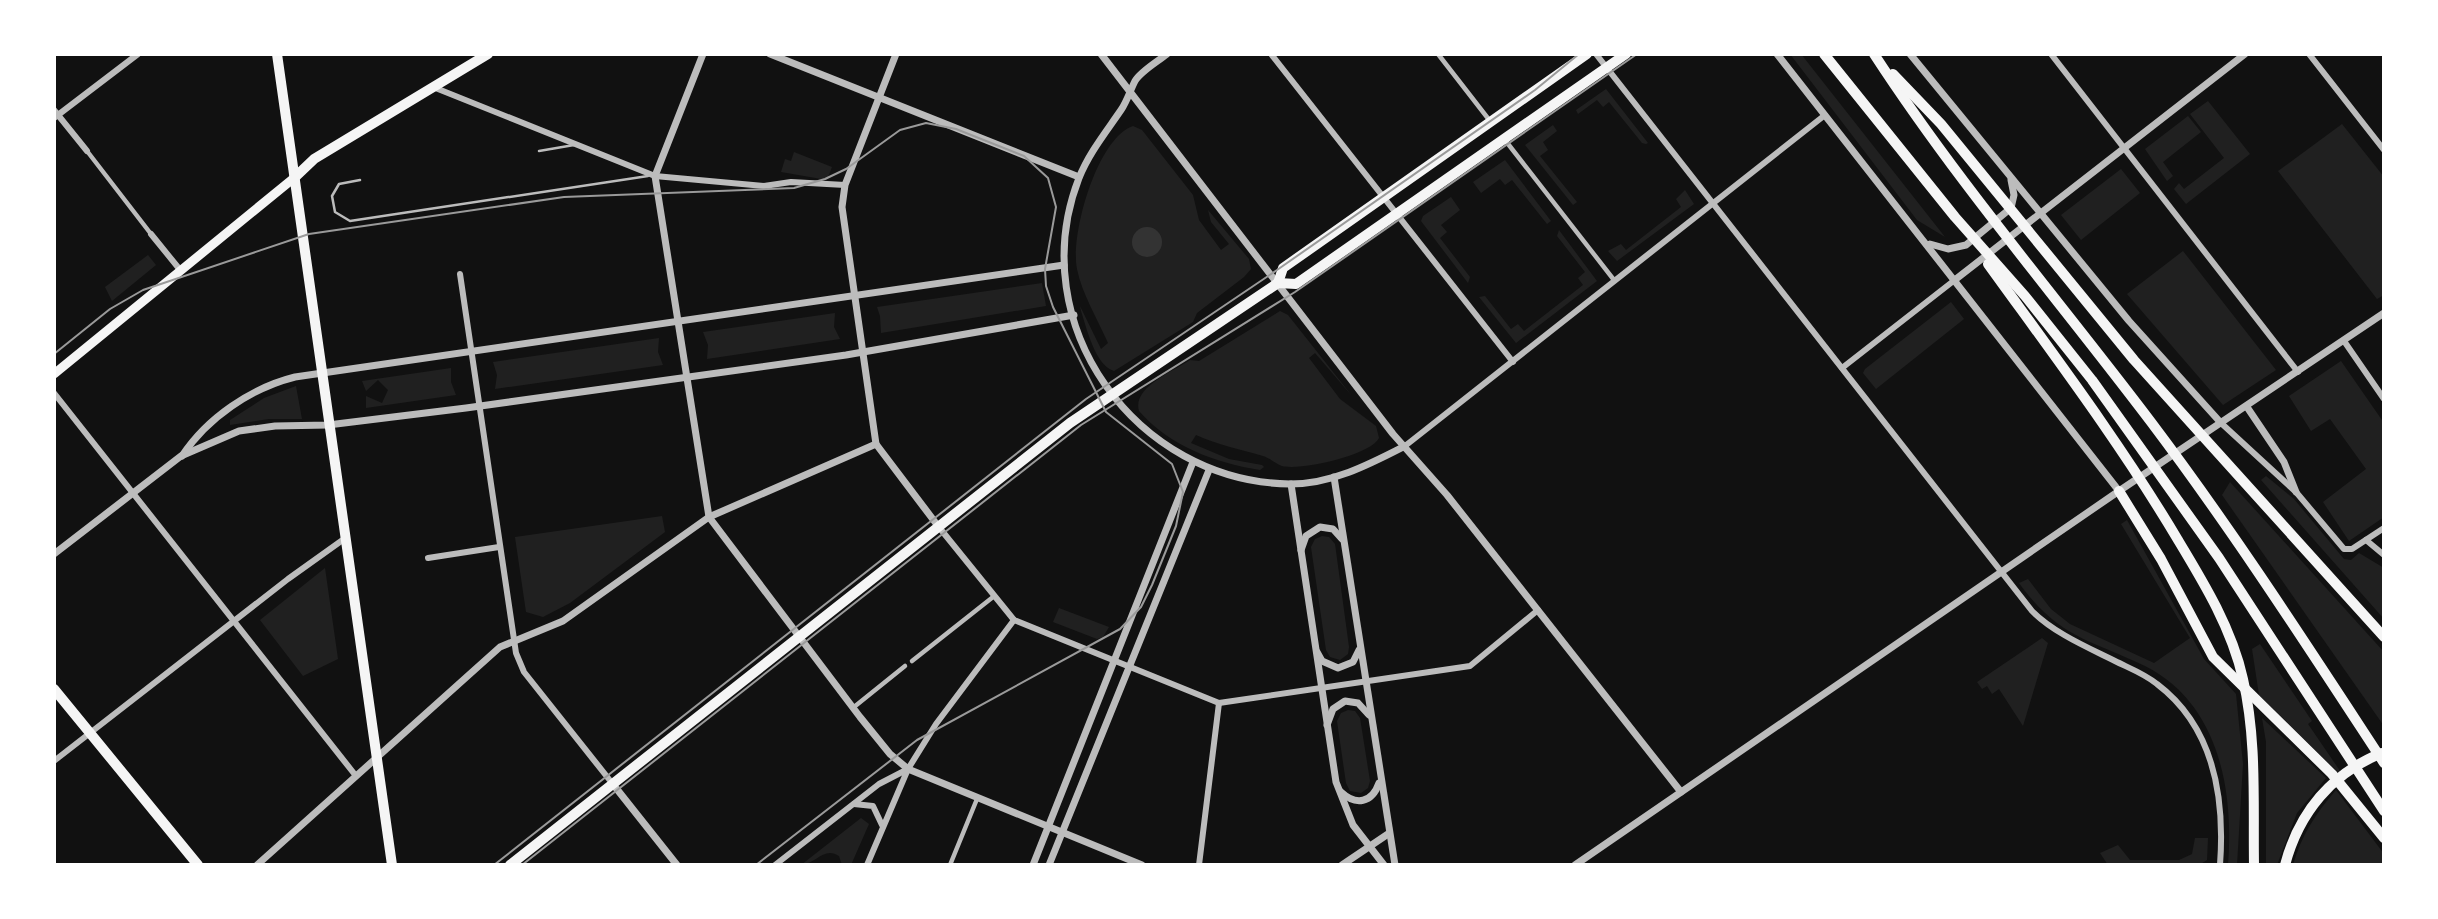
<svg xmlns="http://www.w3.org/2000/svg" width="2438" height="919" font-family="'Varela Round',sans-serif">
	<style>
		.green { fill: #202020 }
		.water { fill: #333 }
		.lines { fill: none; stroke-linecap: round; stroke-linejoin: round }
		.service { stroke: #bcbcbc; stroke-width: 2.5 }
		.pedestrian { stroke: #bcbcbc; stroke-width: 4.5 }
		.minor { stroke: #bcbcbc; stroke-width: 6 }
		.tertiary { stroke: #bcbcbc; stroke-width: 7 }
		.secondary { stroke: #f5f5f5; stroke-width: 9 }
		.primary { stroke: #f5f5f5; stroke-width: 10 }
		.motorway { stroke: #f5f5f5; stroke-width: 10 }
		.tram { stroke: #9a9a9a; stroke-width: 2 }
	</style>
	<rect width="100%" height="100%" fill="#111"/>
	<g class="green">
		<path d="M1790,54H1801L1945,237L1917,220Z"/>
		<path d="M1606,89L1648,143L1646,144L1642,143L1609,102L1603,107L1597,100L1578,114L1576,110Z"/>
		<path d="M2208,101L2250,154L2186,204L2174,189L2179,183L2184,189L2224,158L2190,114Z"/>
		<path d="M2188,116L2201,132L2163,162L2173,176L2167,181L2145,149Z"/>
		<path d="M2342,124L2384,177V295L2377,299L2278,171Z"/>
		<path d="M1553,125L1557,131L1543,142L1548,150L1540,156L1577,202L1573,205L1525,145Z"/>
		<path d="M1133,126L1142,130L1193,195L1199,220L1221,250L1229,244L1211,222L1208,210L1249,259L1251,269L1244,277L1197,313L1193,322L1114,371C1095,365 1087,329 1081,311L1080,306L1101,349L1108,343C1098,320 1082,294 1077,269C1070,235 1097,138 1133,126Z"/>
		<path d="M794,152L832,167L827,180L781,172L785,159L791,161Z"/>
		<path d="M1505,160L1551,221L1547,224L1512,180L1505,185L1500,179L1481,193L1473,182Z"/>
		<path d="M2121,169L2140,193L2081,240L2061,215Z"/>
		<path d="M1685,190L1694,204L1617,261L1608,251L1621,244L1626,250L1681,207L1676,199Z"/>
		<path d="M1451,197L1460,210L1441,225L1447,232L1440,238L1470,277L1468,283L1421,221L1423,216Z"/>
		<path d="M1559,230L1597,281L1516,343L1479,297L1485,296L1511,329L1518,324L1524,331L1583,285L1578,278L1585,272L1557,236Z"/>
		<path d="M2183,251L2276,370L2223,405L2127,294Z"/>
		<path d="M148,255L156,265L112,301L105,287Z"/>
		<path d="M1042,283L1046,306L881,333L880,316L877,307Z"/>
		<path d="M1951,302L1964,319L1876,389L1863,373L1865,369Z"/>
		<path d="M1280,311L1288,315L1352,396L1315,353L1309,358L1340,399L1376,426L1379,438C1371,455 1300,471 1282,466C1276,464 1270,458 1263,456C1240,449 1218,445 1196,435L1191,443L1229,459L1262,465L1264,467L1260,470C1216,463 1169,446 1139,411C1132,387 1174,371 1190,360L1199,361Z"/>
		<path d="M835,313L834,327L840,339L707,359L708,345L703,332Z"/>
		<path d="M659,338L658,352L663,365L495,389L497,375L493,362Z"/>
		<path d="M2341,361L2384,423V517L2349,541L2323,502L2366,469L2330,419L2311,431L2289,396Z"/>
		<path d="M451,368V382L456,395L366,408V396L382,403L388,390L378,380L366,391L362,381Z"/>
		<path d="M296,386L302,419H269L230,425V420L264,398Z"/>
		<path d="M2266,476L2294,499L2344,559L2351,560L2359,553L2384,568V619L2261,480Z"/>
		<path d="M2230,482L2384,652V726L2222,495Z"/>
		<path d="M662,516L665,532L570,603L543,617L526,612L515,537Z"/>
		<path d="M2127,520L2204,659L2236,694L2243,764L2237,865H2228C2234,791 2219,703 2145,666C2089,639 2059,638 2019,583L2028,579L2051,609L2070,624L2154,663L2190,638L2121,524Z"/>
		<path d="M1322,536L1329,537L1335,544L1349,647L1348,654L1340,660L1330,657L1326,650L1311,547L1315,539Z"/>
		<path d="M325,568L338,659L303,676L260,620Z"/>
		<path d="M1059,608L1109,627L1103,637L1097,639L1053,622Z"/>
		<path d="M2042,638L2048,643L2023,726L1999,689L1992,694L1987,686L1982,689L1977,682Z"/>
		<path d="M2260,644L2312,721L2308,724L2347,781L2259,695L2252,649Z"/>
		<path d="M1348,710L1355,711L1360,718L1370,781L1368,788L1361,793L1350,791L1346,783L1337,721L1341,713Z"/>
		<path d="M2262,718L2326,778L2297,813L2277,865H2266V742Z"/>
		<path d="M2336,790L2384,854V865H2293C2301,836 2316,813 2336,790Z"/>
		<path d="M861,818L869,824L851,865H842L839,856C824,846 816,864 801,865Z"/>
		<path d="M2195,838H2208L2207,860L2199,865H2108L2100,853L2118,845L2130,860H2179L2192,854Z"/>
	</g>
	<circle class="water" cx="1147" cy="242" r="15"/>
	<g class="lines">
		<g class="service">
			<path d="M539,151L574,145"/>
			<path d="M360,180L339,184L332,196L335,212L350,221L648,176"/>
		</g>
		<g class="pedestrian">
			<path d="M1438,54L1490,121"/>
			<path d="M1505,140L1614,280"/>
			<path d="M87,151L151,234"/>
			<path d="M912,661L993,597"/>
			<path d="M854,707L905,666"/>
			<path d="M950,865L977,799"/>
		</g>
		<g class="minor">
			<path d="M1271,54L1513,362"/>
			<path d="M1596,54L2032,611C2054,633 2087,647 2115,661C2129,668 2145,674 2157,684C2214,727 2225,798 2220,865"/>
			<path d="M2051,54L2298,372"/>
			<path d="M2309,54L2384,150"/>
			<path d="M433,87L655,176L764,186L791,182L845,185"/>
			<path d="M54,110L87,151"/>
			<path d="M54,118L138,54"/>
			<path d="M151,234L181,271"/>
			<path d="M460,274L516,653L524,672L612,783"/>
			<path d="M2344,341L2384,399"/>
			<path d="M1842,368L1956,279"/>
			<path d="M54,393L356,776"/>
			<path d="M2221,423L2296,492L2344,549H2352L2384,528"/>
			<path d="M1405,446L1825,115"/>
			<path d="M938,526L1014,620L1219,703L1470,666L1538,610"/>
			<path d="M2366,540L2384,555"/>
			<path d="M428,558L499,547"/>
			<path d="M54,761L288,579L344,539"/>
			<path d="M854,804L873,806L882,825"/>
			<path d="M775,865L879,784L908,769"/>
			<path d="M867,865L908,769L936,724L1014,620"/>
			<path d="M1199,865L1219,703"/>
		</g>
		<g class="tertiary">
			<path d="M703,54L655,176L709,517L860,717L890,754L908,769L1142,865"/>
			<path d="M770,54L1079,177"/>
			<path d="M896,54L845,185L842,207L876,444L938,526"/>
			<path d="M1101,54L1393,434L1447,495L1681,792"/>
			<path d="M1167,54C1157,62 1141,71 1135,81C1130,91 1127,101 1121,110C1106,132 1089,153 1079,178C1022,324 1136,482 1290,484C1332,484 1370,464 1405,446"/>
			<path d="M1777,54L2119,491"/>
			<path d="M1910,54L2129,321L2221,423"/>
			<path d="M1930,244L1948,249L1966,245L2011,208L2014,195L2011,180"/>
			<path d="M1956,279L2245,54"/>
			<path d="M2247,407L2284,462L2296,492"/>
			<path d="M182,456C207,418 251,388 295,377L1064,265"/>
			<path d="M1334,477L1395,865"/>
			<path d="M1291,484L1336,782L1353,825L1384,865"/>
			<path d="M1301,550L1306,536L1320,527L1333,529L1342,539"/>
			<path d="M54,554L181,456L239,431L275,426L328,425L466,408L846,355L1074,315"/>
			<path d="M1317,652L1322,661L1338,668L1353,662L1359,650"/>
			<path d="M1327,725L1333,709L1345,701L1358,703L1369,715"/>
			<path d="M612,783L677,865"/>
			<path d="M1341,792C1356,806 1372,803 1379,783"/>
			<path d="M257,865L500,647L563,621L709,517L876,444"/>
			<path d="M1033,865L1193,462"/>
			<path d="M1049,865L1209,470"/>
			<path d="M1342,865L1388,834"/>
			<path d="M1575,865L2119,491L2384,313"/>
		</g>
		<path class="secondary" d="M54,374L294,178"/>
		<g class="primary">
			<path d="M277,54L392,865"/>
			<path d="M294,178L314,159L488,54"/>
			<path d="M1278,283L1283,268L1587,54"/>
			<path d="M54,689L198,865"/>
			<path d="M510,865L1070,423L1278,283L1296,284L1626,54"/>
		</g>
		<g class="motorway">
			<path d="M1824,54L1955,217L2025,296L2092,380L2219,558L2384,811"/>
			<path d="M1874,54C1958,183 2058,299 2151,422C2234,532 2308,647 2384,763"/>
			<path d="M1893,74L1941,124L2134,360L2384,637"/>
			<path d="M1988,264C2053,354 2121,444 2178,540C2204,583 2232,629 2243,679C2257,740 2253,803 2254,865"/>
			<path d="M2119,491L2161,559L2213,657L2332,774L2384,838"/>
			<path d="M2285,865C2299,812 2332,773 2382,753"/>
		</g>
		<g class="tram">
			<path d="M54,354L110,309L143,290L309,234L564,197L794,188L825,179L846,169L900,130L926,123L956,129L1024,156L1048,178L1056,207L1045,269L1046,286L1053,307L1106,412L1172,464L1183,492L1176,526L1152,585L1141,607L1120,629L917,740L756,865"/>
			<path d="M494,865L1086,399L1277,270L1535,90L1579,54"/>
			<path d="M522,865L1081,425L1295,292L1637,54"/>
		</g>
	</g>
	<rect width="2438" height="919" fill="none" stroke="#ffffff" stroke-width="112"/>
</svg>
